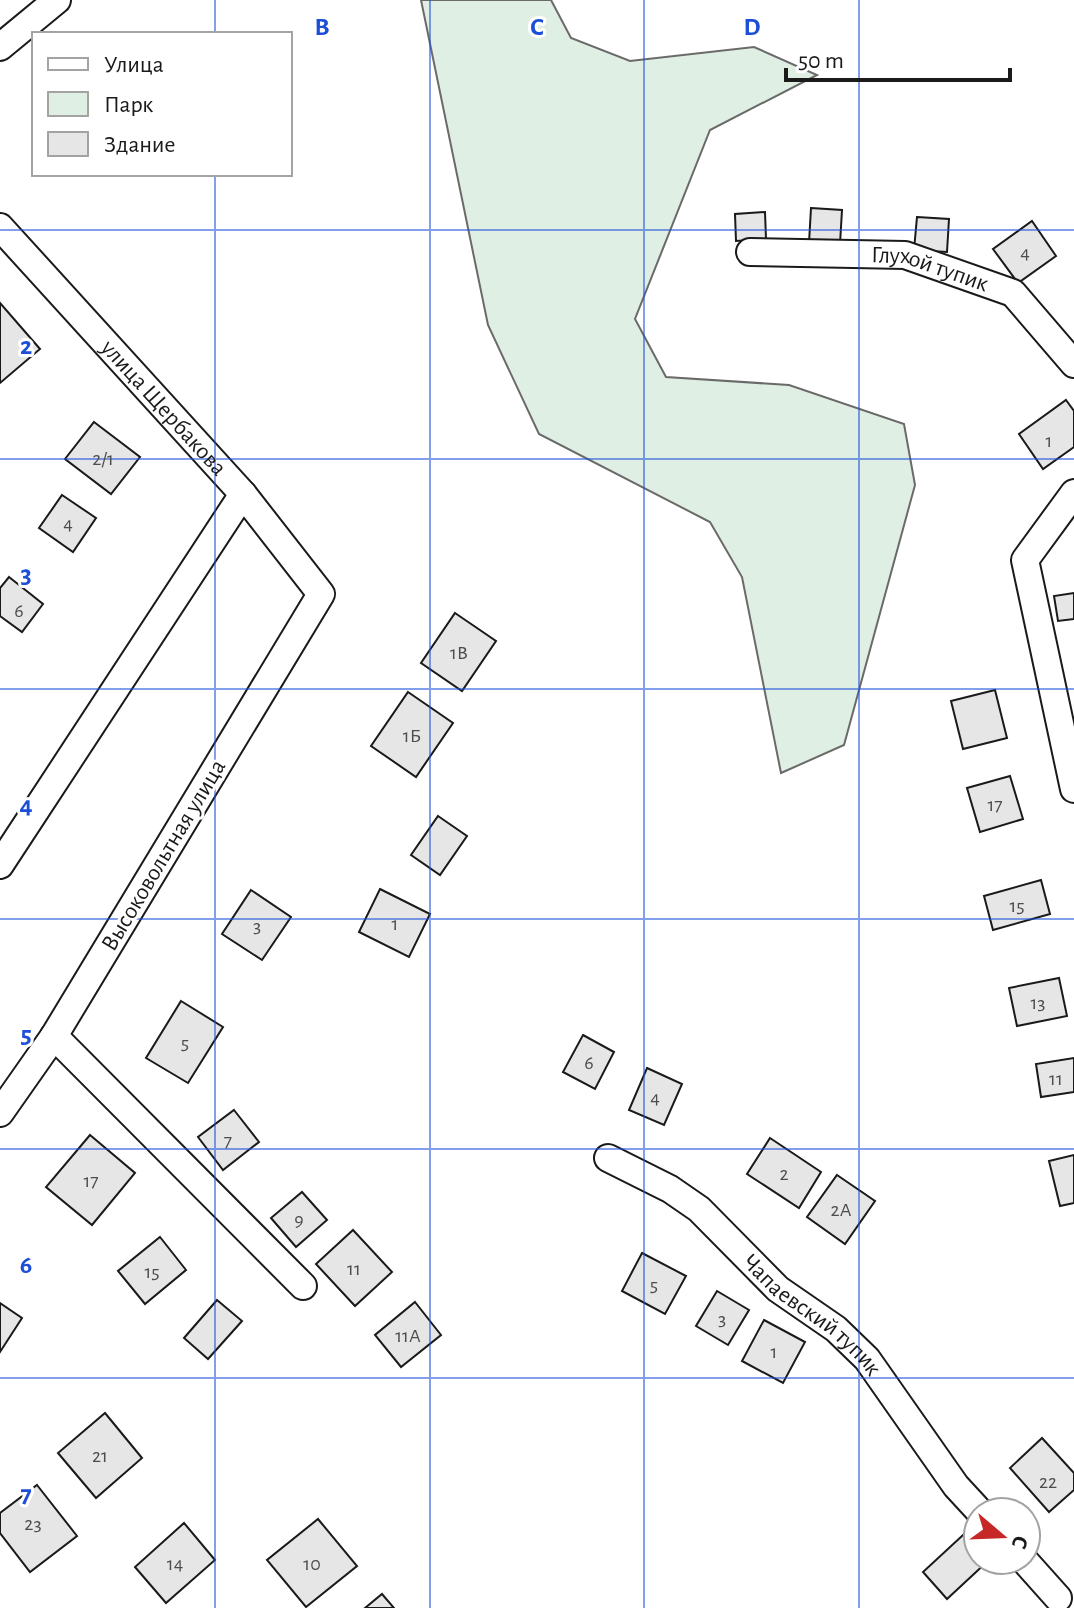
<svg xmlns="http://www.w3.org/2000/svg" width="1074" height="1608" font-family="'Alegreya Sans',sans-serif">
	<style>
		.green { fill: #e0efe3; stroke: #6a6a6a; stroke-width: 2 }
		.building { fill: #e6e6e6; stroke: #1a1a1a; stroke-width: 2 }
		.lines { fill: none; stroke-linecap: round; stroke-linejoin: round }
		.street-casing { stroke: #1a1a1a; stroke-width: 30 }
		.street { stroke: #fff; stroke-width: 26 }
		.grid { fill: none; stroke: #1d4ed8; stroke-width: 2; stroke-opacity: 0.55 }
		.labels { text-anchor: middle; stroke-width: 6; stroke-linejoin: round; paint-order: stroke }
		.number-label { font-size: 20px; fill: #4d4d4d }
		.street-label { font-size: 24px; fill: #1a1a1a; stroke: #fff }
		.grid-label { font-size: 26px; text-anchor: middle; font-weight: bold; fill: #1d4ed8; stroke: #fff; stroke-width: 6; stroke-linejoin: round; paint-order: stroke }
	</style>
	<rect width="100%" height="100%" fill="#fff"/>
	<path class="green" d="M421,0H551L571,38L630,61L754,47L817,75L710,130L635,319L666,377L789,385L904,424L915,485L844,745L781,773L742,577L710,522L539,434L488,325Z"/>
	<g class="building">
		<path d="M811,208L842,210L840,244L809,243Z"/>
		<path d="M765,212L766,239L736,241L735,214Z"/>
		<path d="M917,217L949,219L947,252L914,250Z"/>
		<path d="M1032,221L1056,256L1018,283L993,249Z"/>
		<path d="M0,303L40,349L0,383Z"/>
		<path d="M1066,400L1074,411V447L1043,469L1019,434Z"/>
		<path d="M94,422L140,457L111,494L65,459Z"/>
		<path d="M62,495L96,518L73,552L39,528Z"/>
		<path d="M9,577L43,604L22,632L0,616V588Z"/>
		<path d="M1074,593V619L1058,621L1054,596Z"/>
		<path d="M455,613L496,641L462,691L421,663Z"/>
		<path d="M995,690L1007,738L963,749L951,701Z"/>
		<path d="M408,692L453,723L416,777L371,746Z"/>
		<path d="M1010,776L1023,819L980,832L967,788Z"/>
		<path d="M438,816L467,836L440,875L411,855Z"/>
		<path d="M1041,880L1050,914L993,930L984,896Z"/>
		<path d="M380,889L430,914L409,957L359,932Z"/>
		<path d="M251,890L291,917L262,960L222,934Z"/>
		<path d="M1059,978L1067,1016L1017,1026L1009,988Z"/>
		<path d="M181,1001L223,1027L188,1083L146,1058Z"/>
		<path d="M583,1035L614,1052L595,1089L563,1072Z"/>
		<path d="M1074,1058V1092L1041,1097L1036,1064Z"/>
		<path d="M647,1068L682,1084L664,1125L629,1110Z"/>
		<path d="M234,1110L259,1142L223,1170L198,1137Z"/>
		<path d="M90,1135L135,1173L92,1225L46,1187Z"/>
		<path d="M770,1138L821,1172L799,1208L747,1174Z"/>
		<path d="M1074,1155V1203L1060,1206L1049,1161Z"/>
		<path d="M837,1175L875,1201L845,1244L807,1217Z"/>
		<path d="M302,1192L327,1220L296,1247L271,1218Z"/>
		<path d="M353,1230L392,1272L355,1306L316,1264Z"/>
		<path d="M160,1237L186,1270L145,1304L118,1271Z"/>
		<path d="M642,1253L686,1276L665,1314L622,1291Z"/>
		<path d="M717,1291L749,1310L728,1345L696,1326Z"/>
		<path d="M217,1300L242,1321L208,1359L184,1338Z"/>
		<path d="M415,1302L441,1335L401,1367L375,1335Z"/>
		<path d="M0,1303L22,1318L0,1352Z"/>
		<path d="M764,1320L805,1342L783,1383L742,1361Z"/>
		<path d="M105,1413L142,1458L96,1498L58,1453Z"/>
		<path d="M1042,1438L1074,1473V1490L1049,1512L1010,1468Z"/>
		<path d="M37,1485L77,1536L30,1572L0,1533V1513Z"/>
		<path d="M318,1519L357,1566L306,1607L267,1560Z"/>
		<path d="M184,1523L215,1560L166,1603L135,1567Z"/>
		<path d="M976,1523L978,1560H989L947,1599L923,1572Z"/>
		<path d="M382,1594L394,1608H365Z"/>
	</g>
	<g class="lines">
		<g class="street-casing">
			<g id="street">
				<path d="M0,47L57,0"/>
				<path id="s1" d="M0,227L243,494L321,594L54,1036L0,1113"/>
				<path id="s2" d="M750,252L905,255L1013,293L1074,364"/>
				<path d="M1074,493L1025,560L1074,789"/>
				<path d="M0,865L243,494"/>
				<path d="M54,1036L303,1286"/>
				<path id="s3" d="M608,1158L670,1189L699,1209L778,1289L836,1329L867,1359L956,1486L980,1512"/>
				<path d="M1024,1560L1058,1598"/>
			</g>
		</g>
		<use href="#street" class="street"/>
	</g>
	<path class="grid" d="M215,0V34M430,0V1608M644,0V1608M859,0V1608M215,174V1608M0,230H1074M0,459H1074M0,689H1074M0,919H1074M0,1149H1074M0,1378H1074"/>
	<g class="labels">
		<g class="number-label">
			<text x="1025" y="259">4</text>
			<text x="1049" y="447">1</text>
			<text x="103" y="465">2/1</text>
			<text x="68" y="530">4</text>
			<text x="19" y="617">6</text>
			<text x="459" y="659">1В</text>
			<text x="412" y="742">1Б</text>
			<text x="995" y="811">17</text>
			<text x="1017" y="912">15</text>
			<text x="395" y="930">1</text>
			<text x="257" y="932">3</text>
			<text x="1038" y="1009">13</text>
			<text x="185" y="1049">5</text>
			<text x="589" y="1069">6</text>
			<text x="1056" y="1085">11</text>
			<text x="655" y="1104">4</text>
			<text x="228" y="1147">7</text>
			<text x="784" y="1180">2</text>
			<text x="91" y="1187">17</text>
			<text x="841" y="1216">2А</text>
			<text x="299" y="1226">9</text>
			<text x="354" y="1275">11</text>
			<text x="152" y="1278">15</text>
			<text x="654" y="1291">5</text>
			<text x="722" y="1325">3</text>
			<text x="408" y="1342">11А</text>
			<text x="774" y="1358">1</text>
			<text x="100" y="1462">21</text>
			<text x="1048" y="1488">22</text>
			<text x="33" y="1530">23</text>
			<text x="175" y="1570">14</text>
			<text x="312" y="1570">10</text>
		</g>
		<g class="street-label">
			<text dy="8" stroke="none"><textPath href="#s2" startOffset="182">Глухой тупик</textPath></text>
			<text dy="8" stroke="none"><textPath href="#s1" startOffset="244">улица Щербакова</textPath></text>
			<text transform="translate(163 855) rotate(-59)" y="8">Высоковольтная улица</text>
			<text dy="8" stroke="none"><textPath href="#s3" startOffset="260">Чапаевский тупик</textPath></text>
		</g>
	</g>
	<g class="grid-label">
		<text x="322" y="35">B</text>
		<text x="537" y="35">C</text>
		<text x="752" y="35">D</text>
		<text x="26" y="354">2</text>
		<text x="26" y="583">3</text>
		<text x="26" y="813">4</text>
		<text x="26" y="1043">5</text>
		<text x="26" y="1273">6</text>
		<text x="26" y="1502">7</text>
	</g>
	<rect x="32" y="32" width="260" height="144" fill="#ffffff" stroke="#a3a3a3" stroke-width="2"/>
	<rect x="48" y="58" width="40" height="12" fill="#ffffff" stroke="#a3a3a3" stroke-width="2"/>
	<text x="104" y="72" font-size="24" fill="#1a1a1a">Улица</text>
	<rect x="48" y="92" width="40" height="24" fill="#e0efe3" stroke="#a3a3a3" stroke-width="2"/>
	<text x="104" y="112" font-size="24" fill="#1a1a1a">Парк</text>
	<rect x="48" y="132" width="40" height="24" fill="#e6e6e6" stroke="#a3a3a3" stroke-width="2"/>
	<text x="104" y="152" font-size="24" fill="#1a1a1a">Здание</text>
	<g transform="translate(1002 1536) rotate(109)"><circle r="38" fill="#ffffff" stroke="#a3a3a3" stroke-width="2"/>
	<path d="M0-6L14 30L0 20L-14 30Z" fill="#c62828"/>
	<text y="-12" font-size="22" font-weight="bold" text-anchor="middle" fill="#1a1a1a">С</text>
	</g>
	<path d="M786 68v12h224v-12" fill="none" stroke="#1a1a1a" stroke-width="4"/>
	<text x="798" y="68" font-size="24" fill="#1a1a1a" stroke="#ffffff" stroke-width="6" paint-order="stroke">50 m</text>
</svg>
